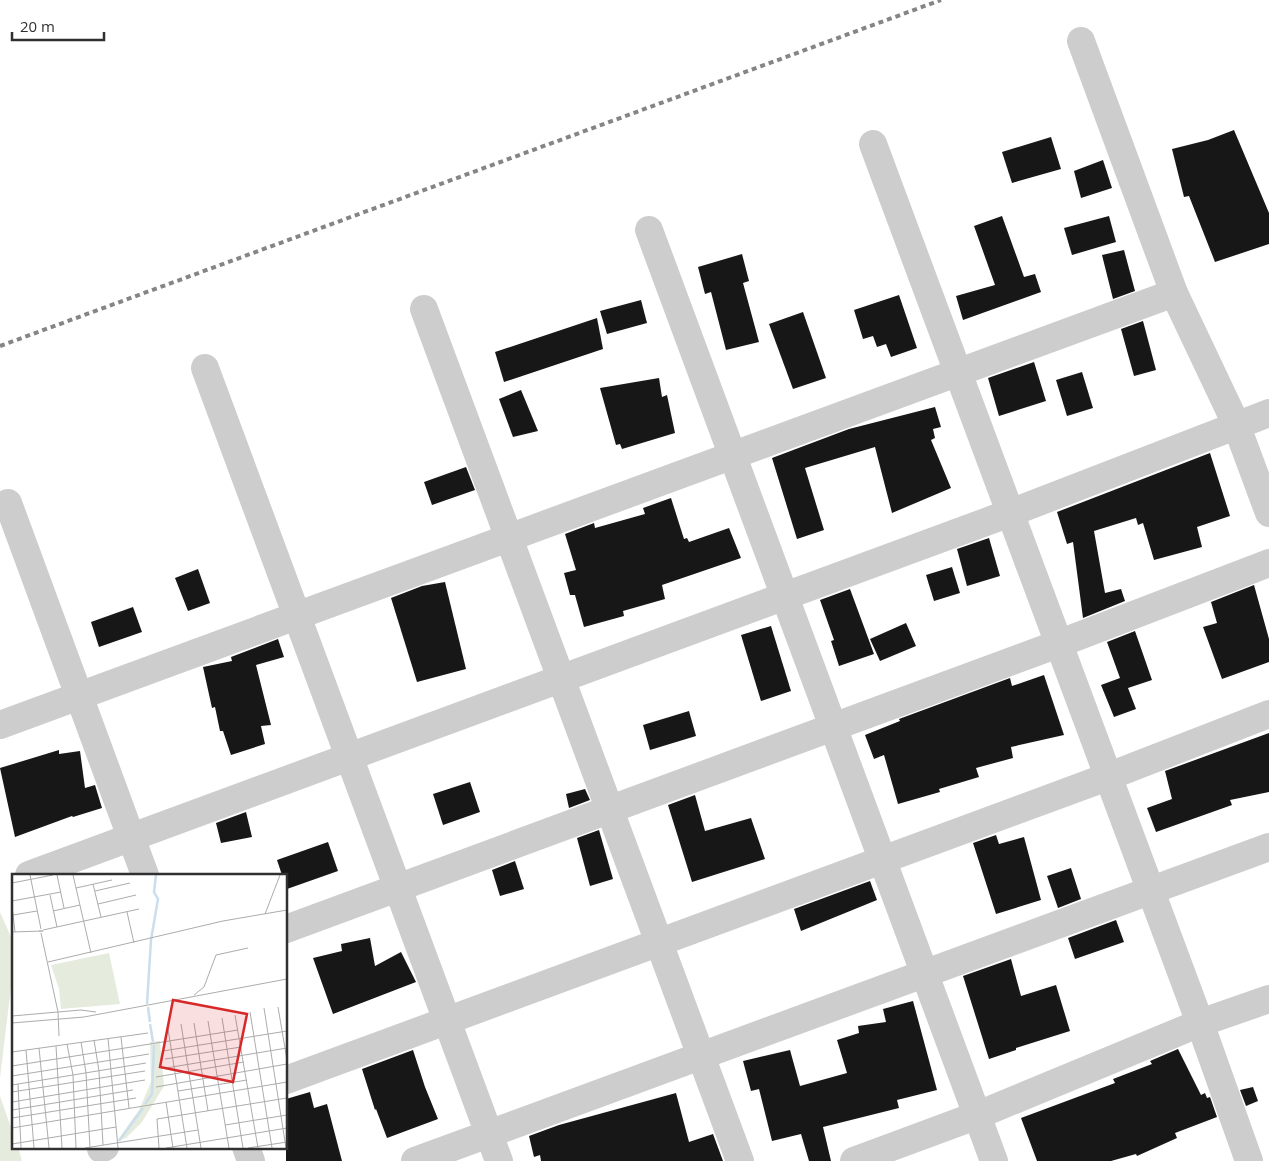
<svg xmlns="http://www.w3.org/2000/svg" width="1269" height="1161" font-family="'Open Sans',sans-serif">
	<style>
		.green { fill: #e5ecde }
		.building { fill: #171717 }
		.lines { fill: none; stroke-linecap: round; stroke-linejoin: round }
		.minor { stroke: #cdcdcd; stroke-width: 28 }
		.rail { stroke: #858585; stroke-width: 4; stroke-dasharray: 5 4; stroke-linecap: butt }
		.inset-river { fill: none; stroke: #cbdeec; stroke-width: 2.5 }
		.inset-road { fill: none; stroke: #acacac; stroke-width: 1 }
		.view { fill: #d62828; fill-opacity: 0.15; stroke: #d62828; stroke-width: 2.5 }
		.inset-edge { fill: none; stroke: #303030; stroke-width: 2.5 }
	</style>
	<rect width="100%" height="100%" fill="#fff"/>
	<g class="green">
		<path d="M0,912L14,944V963L0,1078Z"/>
		<path d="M0,1096L14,1136V1147H18L22,1161H0Z"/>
	</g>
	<g class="building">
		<path d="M1234,130L1269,213V244L1215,262L1189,196L1184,197L1172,149L1208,140Z"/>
		<path d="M1051,137L1061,169L1012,183L1002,152Z"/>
		<path d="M1103,160L1112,188L1081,198L1074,171Z"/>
		<path d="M1002,216L1024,277L1035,274L1041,292L963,320L956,296L995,285L974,226Z"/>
		<path d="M1109,216L1116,242L1072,255L1064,228Z"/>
		<path d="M1124,250L1135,291L1113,299L1102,255Z"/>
		<path d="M742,254L749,281L743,283L759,342L726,350L711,292L705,294L698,267Z"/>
		<path d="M899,295L917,348L891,357L886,344L877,347L873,336L863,339L854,310Z"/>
		<path d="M641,300L647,323L607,334L600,311Z"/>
		<path d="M803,312L826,378L793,389L769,324Z"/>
		<path d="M597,318L603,349L504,382L495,352Z"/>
		<path d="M1143,321L1156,370L1134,376L1121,329Z"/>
		<path d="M1034,362L1046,401L999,416L988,378Z"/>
		<path d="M1082,372L1093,408L1067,416L1056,380Z"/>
		<path d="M659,378L662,397L667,395L675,433L622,449L620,444L616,445L600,388Z"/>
		<path d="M521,390L538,431L513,437L499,399Z"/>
		<path d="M935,407L941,427L933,429L935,438L931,440L951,488L892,513L875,447L805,468L824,530L797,539L772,458L849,429Z"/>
		<path d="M1210,453L1230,516L1197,527L1202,547L1154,560L1143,523L1138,525L1136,518L1094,531L1105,593L1121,589L1125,601L1083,618L1073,542L1067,544L1057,512Z"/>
		<path d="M466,467L475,490L432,505L424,482Z"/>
		<path d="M671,498L684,539L687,538L689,542L729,528L741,558L662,585L665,599L623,611L624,616L584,627L575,595H570L564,573L576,570L565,534L594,523L595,528L645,514L643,508Z"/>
		<path d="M989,538L1000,576L967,586L957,549Z"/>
		<path d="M952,567L960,593L934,601L926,575Z"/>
		<path d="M198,569L210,603L188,611L175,578Z"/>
		<path d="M445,582L466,669L417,682L391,598L422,586Z"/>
		<path d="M1254,585L1269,639V662L1222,679L1203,627L1217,623L1211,602Z"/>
		<path d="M850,589L874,654L839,666L831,641L834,640L820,600Z"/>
		<path d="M133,607L142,632L99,647L91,622Z"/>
		<path d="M906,623L916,646L880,661L870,639Z"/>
		<path d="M771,626L791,691L761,701L741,635Z"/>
		<path d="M1135,631L1152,680L1128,688L1136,709L1114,717L1101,685L1120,678L1107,642Z"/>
		<path d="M278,639L284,657L256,665L271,725L261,726L265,744L231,755L223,731H220L215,707L212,708L203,667L232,661L231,657Z"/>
		<path d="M1044,675L1064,735L1011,747L1013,758L976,768L979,777L939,789L940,792L898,804L884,755L874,759L865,735L900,721L899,719L1010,678L1012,686Z"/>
		<path d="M689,711L696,736L650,750L643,725Z"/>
		<path d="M1269,733V792L1230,800L1232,805L1156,832L1147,808L1172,799L1165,771Z"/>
		<path d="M59,750V754L80,751L85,788L95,785L102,808L73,817L72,816L15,837L0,768Z"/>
		<path d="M470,782L480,812L443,825L433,794Z"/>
		<path d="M585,789L590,800L569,808L566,794Z"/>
		<path d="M695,795L705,831L751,818L765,859L692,882L668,805Z"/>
		<path d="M246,812L252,837L221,843L216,823Z"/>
		<path d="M599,830L613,879L590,886L577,838Z"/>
		<path d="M996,835L999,844L1024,837L1041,900L996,914L973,843Z"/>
		<path d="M328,842L338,871L287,889L286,875H282L277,860Z"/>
		<path d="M515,861L524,889L500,896L492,870Z"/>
		<path d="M1071,868L1081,899L1058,908L1047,876Z"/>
		<path d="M870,881L877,900L801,931L794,909Z"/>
		<path d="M1116,920L1124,942L1075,959L1068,938Z"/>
		<path d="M370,938L375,966L401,952L416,982L333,1014L313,958L342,951L341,944Z"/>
		<path d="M1011,959L1021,996L1056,985L1070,1031L1016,1048V1050L989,1059L963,976Z"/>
		<path d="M913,1001L937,1090L897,1100L899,1108L823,1127L831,1161H809L801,1134L772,1141L759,1089L751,1091L743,1061L790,1050L800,1086L847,1073L837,1040L859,1033L858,1026L886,1022L883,1009Z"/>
		<path d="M1178,1049L1201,1095L1205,1093L1207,1098L1210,1097L1217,1117L1175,1133L1177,1138L1137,1156L1136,1154L1111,1161H1037L1021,1118L1115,1083L1113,1079L1152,1064L1150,1061Z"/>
		<path d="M413,1050L425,1087L438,1119L387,1138L376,1109L375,1110L362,1069Z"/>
		<path d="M1253,1087L1258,1101L1246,1106L1240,1090Z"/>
		<path d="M310,1092L314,1108L327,1104L342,1161H286V1099Z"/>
		<path d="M676,1093L689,1142L713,1134L723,1161H541L540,1155L534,1157L529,1136L559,1125Z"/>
	</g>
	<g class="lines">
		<g class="minor">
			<path d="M1081,41L1174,293L1236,424L1269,513"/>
			<path d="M873,144L1200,1023L1249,1161"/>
			<path d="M649,230L994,1161"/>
			<path d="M424,309L740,1161"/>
			<path d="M205,368L499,1161"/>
			<path d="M8,503L145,875"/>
			<path d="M0,725L1174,293"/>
			<path d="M29,875L1010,513L1269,413"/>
			<path d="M286,929L1058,644L1269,563"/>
			<path d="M286,1080L1107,777L1269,714"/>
			<path d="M246,1147L251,1161"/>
			<path d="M101,1149L105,1147"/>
			<path d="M415,1161L1269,847"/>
			<path d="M854,1161L978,1115L1200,1023L1269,999"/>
		</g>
		<path class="rail" d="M0,346L941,0"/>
	</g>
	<g transform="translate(12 874)">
		<rect width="275" height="275" fill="#fff"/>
		<path d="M97,79L108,130L49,135L47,115L39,91ZM148,167L152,212L130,248L114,264L105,267L127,236L139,208L138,168Z" fill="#e5ecde"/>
		<path class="inset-river" d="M135,130L139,66L146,25L142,18L144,1M136,133L138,148M138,150L141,168M133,230L140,220L142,171M107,267L131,234"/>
		<path class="inset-road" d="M18,1L29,55M45,1L52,34M61,1L79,79M0,9L41,1M81,10L89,43M64,14L100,6M83,17L118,9M38,21L45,53M0,27L49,18M86,30L124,21M0,32L3,58M41,37L68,31M115,38L122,69M253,40L268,1M1,41L25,37M31,56L127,35M0,58L31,57H27M29,59L46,138L47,162M36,88L211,47L275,36M182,121L192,113L204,81L236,74M266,133L275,186M252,134L274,274M238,138L260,274M223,141L246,274M0,142L69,136L84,138M210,144L231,274M196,147L217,274M0,149L72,143L275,105M182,149L196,237M169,150L189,274M156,155L175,274M109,163L117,234M96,164L106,274M82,166L87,197L91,271M69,168L74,199L78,274M55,170L61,201L64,274M44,172L50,274M27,174L37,274M14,176L22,274M151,177L275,157M0,178L136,159M153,185L229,173M0,192L226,156M154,194L275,174M0,202L137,180M144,203L232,188M6,210L9,274M0,211L134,189M144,213L275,190M166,217L235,206M0,218L133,197M0,228L133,206M154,228L161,274M0,236L121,216M0,244L124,224M213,251L275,241M0,254L275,208M0,270L104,253M73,274L186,256M147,274L145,245L275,224M154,274L275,254M236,274L275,268"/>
		<path class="view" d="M161,126L235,140L221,208L148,193Z"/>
		<rect width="275" height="275" class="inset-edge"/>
	</g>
	<path d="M12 32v8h92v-8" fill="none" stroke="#303030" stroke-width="2.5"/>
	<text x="20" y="32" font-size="15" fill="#303030" stroke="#ffffff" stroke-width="4" paint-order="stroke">20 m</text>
</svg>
